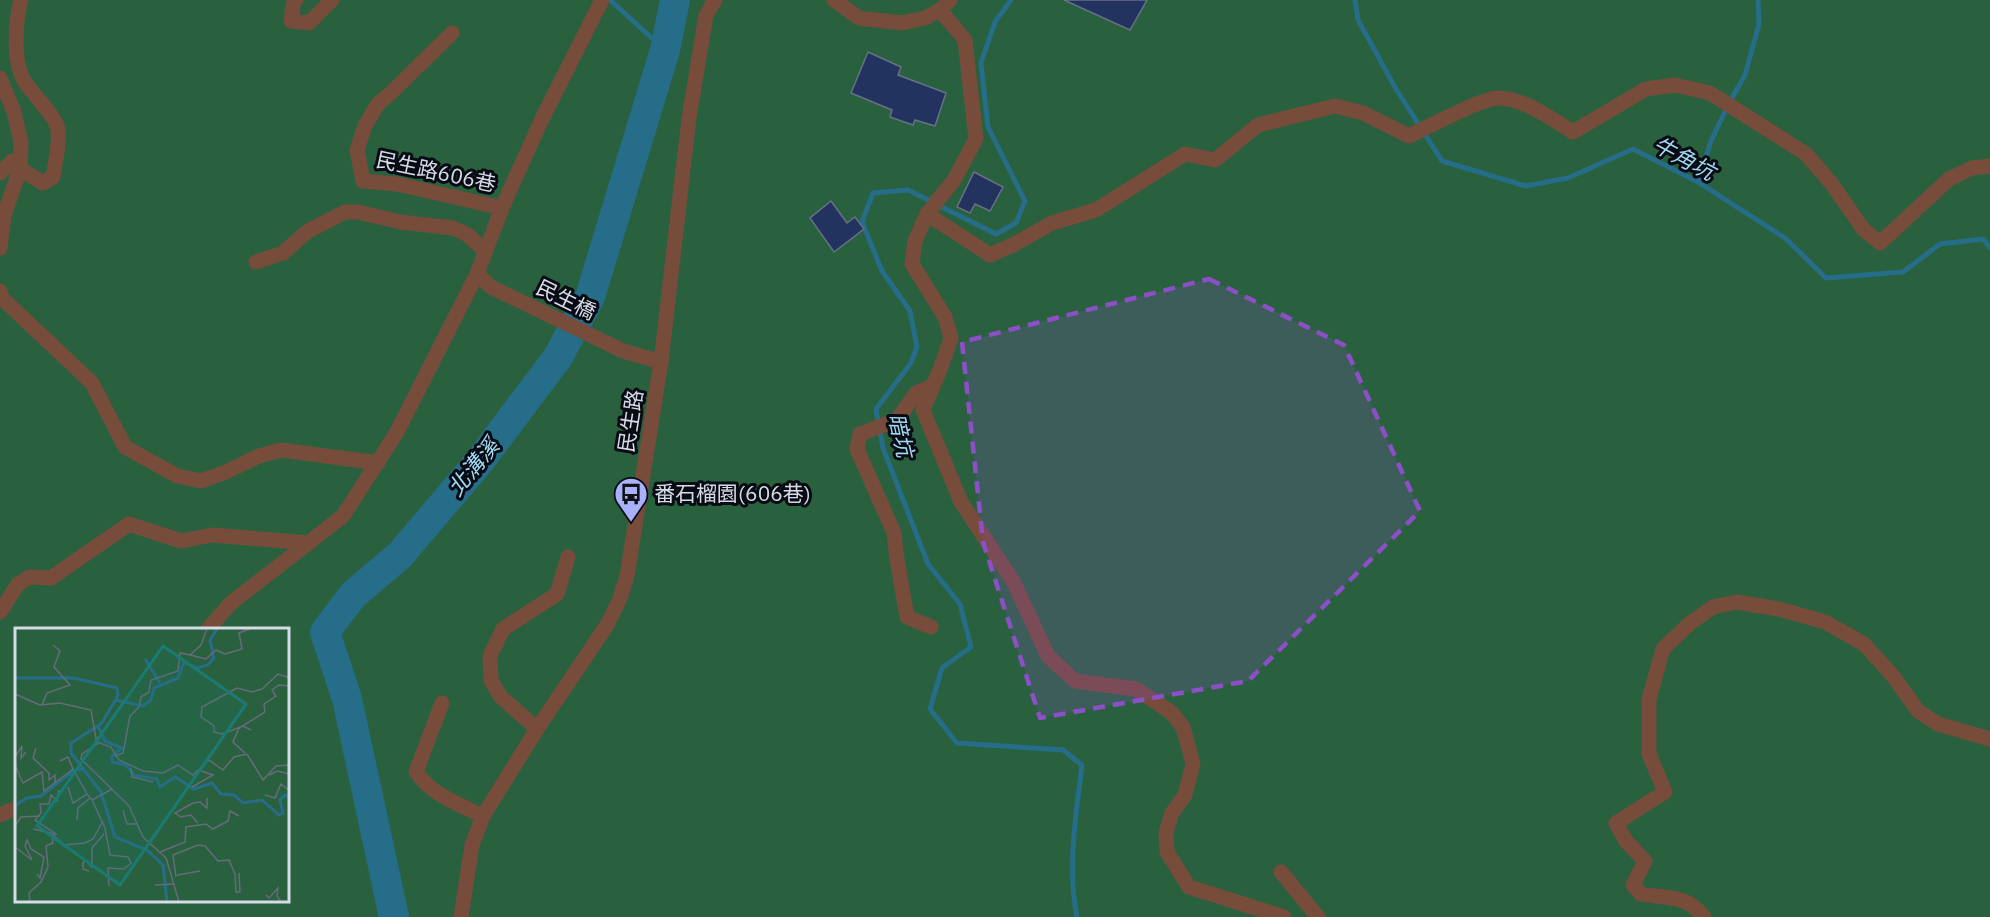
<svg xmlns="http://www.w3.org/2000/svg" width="1990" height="917" font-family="'IBM Plex Sans','Noto Sans TC',sans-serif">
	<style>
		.forest { fill: #29613f; fill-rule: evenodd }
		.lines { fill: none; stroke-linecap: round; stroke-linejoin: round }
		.stream { stroke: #256d89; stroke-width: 5 }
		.river { stroke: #256d89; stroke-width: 30 }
		.building { fill: #233360; stroke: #677086; stroke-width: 1.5 }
		.minor { stroke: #774c3b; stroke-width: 15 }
		.marked { fill: #8d4fc7; fill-opacity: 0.2; stroke: #8d4fc7; stroke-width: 4.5; stroke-dasharray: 12 8; stroke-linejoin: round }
		.labels { text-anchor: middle; stroke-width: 6; stroke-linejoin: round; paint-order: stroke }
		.street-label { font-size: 21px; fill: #d6dbe8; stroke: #080b13 }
		.poi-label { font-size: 21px; fill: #d6dbe8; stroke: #080b13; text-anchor: start }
		.water-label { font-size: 22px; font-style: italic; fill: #a2daf4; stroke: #080b13 }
		.inset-river { fill: none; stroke: #256d89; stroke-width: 3 }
		.inset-road { fill: none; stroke: #666b7c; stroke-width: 1.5 }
		.view { fill: #197b74; fill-opacity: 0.15; stroke: #197b74; stroke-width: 3 }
		.inset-edge { fill: none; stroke: #d6dbe8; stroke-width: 3 }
	</style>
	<rect width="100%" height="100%" fill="#1b2134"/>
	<path class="forest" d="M0,0H1990V917H0ZM16,629H288V900H16Z"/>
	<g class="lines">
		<g class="stream">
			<path d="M610,0L665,50"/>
			<path d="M1011,0L995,22L981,63L988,127L1025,201L1016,223L996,234L908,190L873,193L862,222L882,271L910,311L917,347L911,363L876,409L883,448L928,564L960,604L971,647L942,668L930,709L957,743L1063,750L1082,765C1076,815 1067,867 1077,917"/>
			<path d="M1355,0L1358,20L1396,89L1442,161L1526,186L1568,178L1633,149L1698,182L1785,238L1826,278L1903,272L1940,244L1983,239L1990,248"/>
			<path d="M1698,182L1711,141L1729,103L1745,75L1759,24L1758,0"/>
		</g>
		<path class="river" d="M394,917L347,699L325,632L353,595L400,555L479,462L558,357L590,297L665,50L675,0"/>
	</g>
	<g class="building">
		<path d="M1064,0H1147L1130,30Z"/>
		<path d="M868,52L901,67L898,75L946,93L935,126L915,120L913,125L890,117L892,110L851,93Z"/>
		<path d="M974,172L1003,187L990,211L975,204L970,213L957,207Z"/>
		<path d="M831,201L847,223L855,217L864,229L834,252L810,218Z"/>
	</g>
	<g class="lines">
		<g class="minor">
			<path d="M296,0L293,5L291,21L309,23L332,0"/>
			<path d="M834,0L859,18L901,23L925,18L940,10L950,0"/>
			<path d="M940,10L965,40L976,139L954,180L927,214L915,241L912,264L945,317L951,338L941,367L923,410L961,502L1013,581L1048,656L1075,681L1136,689L1172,713L1183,727L1193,764L1185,795L1172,813L1166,832L1167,852L1189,887L1284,917"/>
			<path d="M0,78L14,112L21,142L20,169L4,215L0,248"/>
			<path d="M0,173L12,161L20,169L43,183L53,177C55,164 61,138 57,126C54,115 34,95 27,85C12,66 15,22 21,0"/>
			<path d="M502,208L541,121L602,0"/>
			<path d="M927,214L990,255L1013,245L1052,223L1096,210L1185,154L1215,160L1258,125L1335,106L1363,113L1409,136C1426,128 1482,98 1498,98C1524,98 1552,119 1573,132L1646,89L1675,85L1710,93L1806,154L1831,183L1864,230L1880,243L1949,179L1972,168L1990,166"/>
			<path d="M256,262L283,253L308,231L345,212H358L400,222L453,228L468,235L485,251"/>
			<path d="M477,274L491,287L623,351L661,362"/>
			<path d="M0,291L2,298L92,383L125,447L177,476L201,481L226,472L259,456L281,450L378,463"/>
			<path d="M0,612L18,584L30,577L51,578L129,524L181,541L212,535L309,543"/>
			<path d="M931,627L907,617L897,559L894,533L857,449L860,434L897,420L916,393L932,386"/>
			<path d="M208,629L231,603L343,516L397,432L477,274L502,208L397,184L363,181L357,150L365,126L377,105L394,90L452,33"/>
			<path d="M442,703L416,772C432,795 458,804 483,816"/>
			<path d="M537,729L500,696L491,680L490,656L503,629L557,594L568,557"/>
			<path d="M0,815L16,808"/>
			<path d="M1281,872L1318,917"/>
			<path d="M461,917L472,845L483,816L537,729L607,625L619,601L627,576L661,362L689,118L706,15L715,0"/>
			<path d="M1704,917C1686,894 1668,899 1641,894L1633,885L1645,861L1626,841L1616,823L1665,792L1649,754V699L1663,649L1689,624L1713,607L1736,602L1779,609L1825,622L1864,644L1893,676L1918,711L1938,724L1990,739"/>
		</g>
	</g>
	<path class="marked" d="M1209,279L1344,345L1420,511L1248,681L1040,718L983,542L962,342Z"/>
	<defs>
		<g id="bus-pin" transform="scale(1.725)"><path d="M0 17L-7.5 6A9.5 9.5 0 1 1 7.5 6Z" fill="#a9b0fc" stroke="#080b13"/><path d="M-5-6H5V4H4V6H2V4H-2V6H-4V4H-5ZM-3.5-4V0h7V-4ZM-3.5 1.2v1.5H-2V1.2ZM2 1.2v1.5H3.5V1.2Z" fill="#111"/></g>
	</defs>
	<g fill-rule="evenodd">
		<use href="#bus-pin" x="631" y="494"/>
	</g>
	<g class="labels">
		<g class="street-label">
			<text transform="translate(436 172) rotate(12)" y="7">民生路606巷</text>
			<text transform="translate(566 300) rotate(26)" y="7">民生橋</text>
			<text transform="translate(631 421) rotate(-81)" y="7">民生路</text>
		</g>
		<g class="poi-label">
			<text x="654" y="501">番石榴園(606巷)</text>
		</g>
		<g class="water-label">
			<text transform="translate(1684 158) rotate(28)" y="8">牛角坑</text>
			<text transform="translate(901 435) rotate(77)" y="8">暗坑</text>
			<text transform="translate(473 467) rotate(-51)" y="8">北溝溪</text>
		</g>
	</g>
	<g transform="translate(15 628)">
		<rect width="274" height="274" fill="#1b2134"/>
		<path d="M0,1H274V274H0Z" fill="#29613f"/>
		<path class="inset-river" d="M130,31L145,55M0,50H59L102,60L103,68L86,96L56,115V125L86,164L100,209L132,222L148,237L152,274M100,72L128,78L136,72L139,60L163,50L169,34L182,40L193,37L199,30L195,12L202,1M83,98L90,113L107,120L97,128V134L111,137L119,147L142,151L145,159L160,149L179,161L197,155L206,166L219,167L228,175L247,172L264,187L268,185L265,172L270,167L275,170M0,183L1,177L12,170L26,168L58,143L68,141"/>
		<path class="inset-road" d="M175,27L191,31L201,22L210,26L227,21L224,5L235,1M0,66L25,77L45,75L76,82L82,116L67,126L66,131L114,178L128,209L151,230L164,274M27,77L32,65L55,57L39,39L45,23L38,17M236,102L228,98L207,106L199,104V98L186,89L187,79L222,60L237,64L247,61L263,46L275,50M82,114L96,119L104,132L128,143L148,145L163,137L178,147L194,132L208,142L219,129L232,126L248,152L261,138L275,137M21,120L18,130L34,145V152L40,147V155M230,125L218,114L224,100L250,84L249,76L261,68L257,62L264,57L275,58M100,128L108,125L115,88L124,79L126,69L134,64L136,52L163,43L165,25L175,27L186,17L192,1M0,129L7,118L6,130L11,124M45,133L53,129L58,141M0,137L8,155L27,144L29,163L58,141L72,166M116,140L117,149L138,154M254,147L262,143L275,146M53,159L58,175L72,166L77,172L90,200L95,227L113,229L116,235L109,241L93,240L94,258M177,159L198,147L183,142M250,167L260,170L266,156L275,163M77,172L97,161M108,182L112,196H122M62,192L63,180L75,170M183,195L176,187L166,189L160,185L178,175L185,174L192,180V170M0,198L6,189L25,188M18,201L36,205L49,217L70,215L78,211L88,193M0,219L17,232L10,218L12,212L16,221L29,229L25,250L22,246M145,224L170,214L171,199L191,196L198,201L213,193L215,183L224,188M74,243L68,241V235L70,232L77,239V220L89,206M162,247L185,243M161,249L158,227L183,217L190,218L203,233L214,232L220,246L221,264H225L224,245M140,257L160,256M251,267L254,270L263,260L262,268L266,274M15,274L14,265L26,254L33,239L31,218L38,215L37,207L41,206L20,192L26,185L25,176H34L36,167L42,173L44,162"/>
		<path class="view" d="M148,18L231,76L105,257L22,198Z"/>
		<rect width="274" height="274" class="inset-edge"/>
	</g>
</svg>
